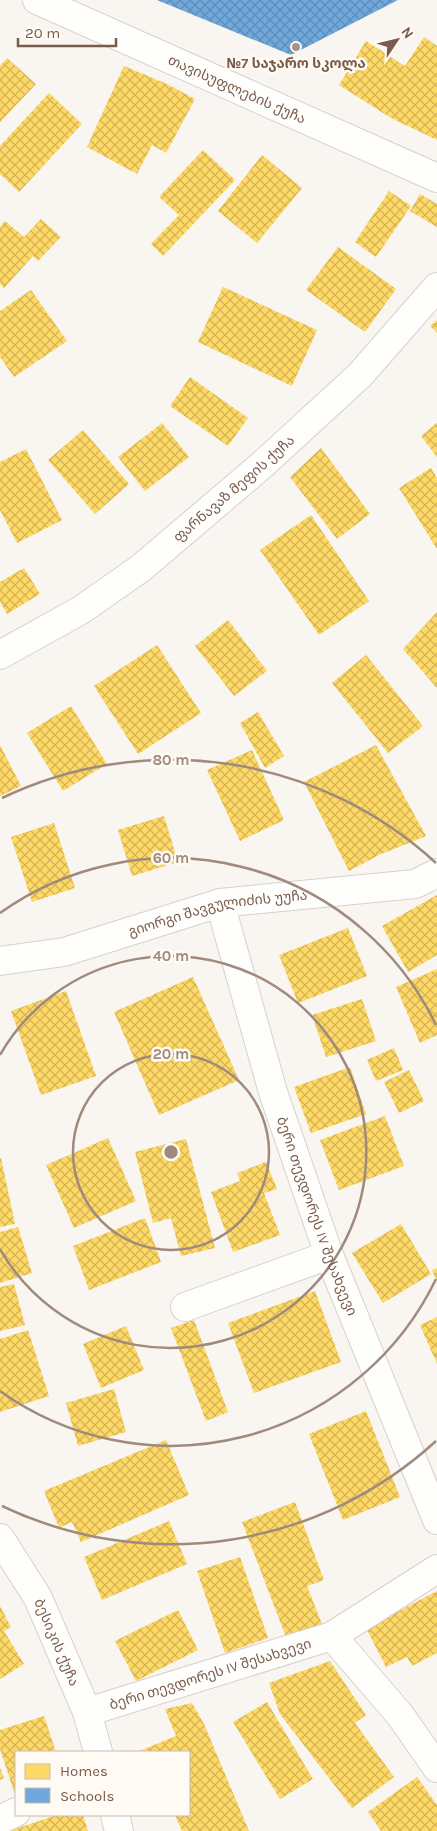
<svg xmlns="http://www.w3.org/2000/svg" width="437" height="1831" font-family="Karla,'Noto Sans Georgian',sans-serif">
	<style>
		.homes { fill: url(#homes-cross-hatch) }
		.schools { fill: url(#schools-cross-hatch) }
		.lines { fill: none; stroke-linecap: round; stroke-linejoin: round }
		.minor-casing { stroke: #d7d1cb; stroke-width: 30 }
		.minor { stroke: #fefefd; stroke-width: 28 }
		.ring { fill: none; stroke: #9f8a7d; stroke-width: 2.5 }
		.poi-dot { fill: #a69286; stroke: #fffaf3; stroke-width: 2 }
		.labels { text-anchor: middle; stroke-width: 5; stroke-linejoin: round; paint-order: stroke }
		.poi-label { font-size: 14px; font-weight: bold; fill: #7a5c4d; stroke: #fffaf3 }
		.street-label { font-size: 14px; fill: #7a5c4d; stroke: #fffaf3 }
		.centre { fill: #9f8a7d; stroke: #fffaf3; stroke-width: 2.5 }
		.ring-label { font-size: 15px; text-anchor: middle; font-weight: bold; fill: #9f8a7d; stroke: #fffaf3; stroke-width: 5; stroke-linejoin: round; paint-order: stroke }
	</style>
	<defs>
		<pattern id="homes-cross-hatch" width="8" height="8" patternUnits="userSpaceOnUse" patternTransform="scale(1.25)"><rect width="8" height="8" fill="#ffd966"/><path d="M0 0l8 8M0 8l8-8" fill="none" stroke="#d3b356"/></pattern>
		<pattern id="schools-cross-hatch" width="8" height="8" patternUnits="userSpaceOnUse" patternTransform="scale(1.25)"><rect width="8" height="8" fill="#6fa8dc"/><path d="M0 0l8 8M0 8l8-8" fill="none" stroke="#608cb5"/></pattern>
	</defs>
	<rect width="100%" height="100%" fill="#f9f5f0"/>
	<g class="homes">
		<path d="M424,37L437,46V140L391,118L339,85L366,41L405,66Z"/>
		<path d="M7,58L36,84L0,122V66Z"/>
		<path d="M124,66L167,84L195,99L166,153L152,145L137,174L87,147Z"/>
		<path d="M49,93L82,124L19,192L0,174V146Z"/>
		<path d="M203,150L235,180L163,256L151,244L179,215L159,197Z"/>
		<path d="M262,155L302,188L257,243L218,211Z"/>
		<path d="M389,191L411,206L376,257L355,242Z"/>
		<path d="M420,194L437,204V227L410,211Z"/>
		<path d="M41,219L61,237L38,261L33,256L4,288L0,284V227L5,221L24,237Z"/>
		<path d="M338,247L396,289L365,332L306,290Z"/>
		<path d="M223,287L317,330L292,386L198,342Z"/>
		<path d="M31,290L67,341L14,377L0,357V311Z"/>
		<path d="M437,320V333L430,326Z"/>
		<path d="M190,377L248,418L228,446L170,406Z"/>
		<path d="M162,423L189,457L145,491L118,457Z"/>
		<path d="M437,423V457L421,436Z"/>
		<path d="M83,430L129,484L95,514L48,460Z"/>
		<path d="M321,448L370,514L337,539L290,477Z"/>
		<path d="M26,449L62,520L17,543L0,510V462Z"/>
		<path d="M431,468L437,478V549L399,488Z"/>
		<path d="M311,515L369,601L319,635L260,550Z"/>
		<path d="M24,568L40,594L7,614L0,602V582Z"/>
		<path d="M437,612V688L403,649Z"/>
		<path d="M228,620L267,671L234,696L195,646Z"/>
		<path d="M157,645L201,713L138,754L94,686Z"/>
		<path d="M366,655L423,726L388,753L332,683Z"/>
		<path d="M71,706L107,764L63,791L27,733Z"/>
		<path d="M258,712L284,756L265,768L240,723Z"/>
		<path d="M0,745L21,786L0,796Z"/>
		<path d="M376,745L426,836L379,855L349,871L304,782Z"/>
		<path d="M252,750L284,820L240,841L207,770Z"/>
		<path d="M164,816L178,862L132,876L118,830Z"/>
		<path d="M54,823L75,888L32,902L11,837Z"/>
		<path d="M437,895V955L408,972L382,926Z"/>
		<path d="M348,928L367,976L298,1003L279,955Z"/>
		<path d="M437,969V1035L420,1043L396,987Z"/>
		<path d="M193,977L239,1080L159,1115L114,1012Z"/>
		<path d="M66,991L96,1076L41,1095L11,1011Z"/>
		<path d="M362,999L376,1041L326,1057L312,1015Z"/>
		<path d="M394,1048L403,1070L376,1081L367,1060Z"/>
		<path d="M350,1067L366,1114L311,1133L294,1087Z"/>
		<path d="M409,1070L424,1101L399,1113L384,1082Z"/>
		<path d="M385,1116L404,1166L339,1190L320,1140Z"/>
		<path d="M108,1138L136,1201L74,1228L46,1165Z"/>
		<path d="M186,1139L215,1248L181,1256L171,1218L153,1223L135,1152Z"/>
		<path d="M1,1158L15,1224L0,1227V1159Z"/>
		<path d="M266,1162L277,1189L264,1193L280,1235L233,1252L211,1192L240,1181L237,1173Z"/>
		<path d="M145,1218L161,1262L89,1290L73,1246Z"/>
		<path d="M401,1224L431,1274L383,1303L352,1253Z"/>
		<path d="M18,1227L32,1273L0,1283V1232Z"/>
		<path d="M437,1268V1281L432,1270Z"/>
		<path d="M14,1284L25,1325L0,1331V1287Z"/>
		<path d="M315,1291L341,1362L254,1393L228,1323Z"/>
		<path d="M437,1317V1364L420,1325Z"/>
		<path d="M194,1320L228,1412L206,1421L171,1328Z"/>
		<path d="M126,1326L144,1370L101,1388L83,1344Z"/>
		<path d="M28,1330L49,1396L0,1412V1339Z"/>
		<path d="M114,1389L126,1432L78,1446L66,1403Z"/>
		<path d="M366,1411L400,1497L343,1520L309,1434Z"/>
		<path d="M166,1440L189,1495L81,1542L72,1522L59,1528L44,1491Z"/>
		<path d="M295,1502L324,1580L307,1586L322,1624L286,1637L242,1522Z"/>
		<path d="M169,1521L187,1564L102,1600L84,1557Z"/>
		<path d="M240,1557L268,1638L225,1653L197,1571Z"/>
		<path d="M437,1591V1653L412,1666L407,1657L386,1667L366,1628Z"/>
		<path d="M0,1606L11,1627L4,1631L24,1664L0,1679Z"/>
		<path d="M178,1610L198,1650L136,1681L115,1641Z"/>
		<path d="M330,1661L366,1715L355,1723L394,1777L352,1808L280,1714L269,1683Z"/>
		<path d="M267,1702L313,1779L280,1799L233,1722Z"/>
		<path d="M192,1703L204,1724L249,1831H182L175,1815H189V1752H137L176,1736L165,1709Z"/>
		<path d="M44,1716L56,1752H16V1791L14,1792L0,1749V1730Z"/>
		<path d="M0,1768L4,1778L0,1780Z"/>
		<path d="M417,1777L437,1805V1831H381L368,1812Z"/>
		<path d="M57,1815H83L88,1831H9Z"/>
	</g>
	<path class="schools" d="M157,0H398L291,55Z"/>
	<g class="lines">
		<g class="minor-casing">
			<g id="minor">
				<path id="s1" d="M37,0L437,178"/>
				<path id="s2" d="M0,655L81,610L141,568L262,465L360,375L437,287"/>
				<path id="s3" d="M220,903L273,1092L329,1255L437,1520"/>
				<path id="s4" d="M0,961L64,952L220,903L415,884L437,873"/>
				<path d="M185,1307L329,1255"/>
				<path id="s5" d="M0,1538L38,1598L87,1712L98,1752"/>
				<path d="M332,1636L400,1715L437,1768"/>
				<path id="s6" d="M87,1712L332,1636L437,1569"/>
				<path d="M115,1815L119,1831"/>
				<path d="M0,1820L16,1812"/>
			</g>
		</g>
		<use href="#minor" class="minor"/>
	</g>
	<g class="ring">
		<circle cx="171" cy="1152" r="98"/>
		<path d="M0 1055A196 196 0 1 1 0 1249"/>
		<path d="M436 1279A294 294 0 0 1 0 1391M0 913A294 294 0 0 1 436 1025"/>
		<path d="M436 1441A392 392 0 0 1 2 1506M2 798A392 392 0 0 1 436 863"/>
	</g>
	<circle class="poi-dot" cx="296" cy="47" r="5"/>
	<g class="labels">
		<g class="poi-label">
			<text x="296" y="68">№7 საჯარო სკოლა</text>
		</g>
		<g class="street-label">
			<text dy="5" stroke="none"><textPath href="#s1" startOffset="219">თავისუფლების ქუჩა</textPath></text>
			<text dy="5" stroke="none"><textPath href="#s2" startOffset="288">ფარნავაზ მეფის ქუჩა</textPath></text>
			<text dy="5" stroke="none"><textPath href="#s4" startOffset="224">გიორგი შავგულიძის უუჩა</textPath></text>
			<text dy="5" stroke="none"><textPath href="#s3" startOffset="328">ბერი თევდორეს IV შესახვევი</textPath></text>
			<text dy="5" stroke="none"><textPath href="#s5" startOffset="119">ბესიკის ქუჩა</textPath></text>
			<text dy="5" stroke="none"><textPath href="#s6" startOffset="129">ბერი თევდორეს IV შესახვევი</textPath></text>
		</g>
	</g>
	<circle cx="171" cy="1152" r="8" class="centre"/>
	<g class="ring-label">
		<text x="171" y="765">80 m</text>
		<text x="171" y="863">60 m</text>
		<text x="171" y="961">40 m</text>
		<text x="171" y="1059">20 m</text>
	</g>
	<rect x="15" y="1751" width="175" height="65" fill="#fffaf3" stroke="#cabbb1"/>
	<rect x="25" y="1764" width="25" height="15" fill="#ffd966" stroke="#cabbb1"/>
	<text x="60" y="1776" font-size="15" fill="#7a5c4d">Homes</text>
	<rect x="25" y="1788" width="25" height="15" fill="#6fa8dc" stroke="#cabbb1"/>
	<text x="60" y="1801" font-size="15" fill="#7a5c4d">Schools</text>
	<g transform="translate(397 40) rotate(55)" stroke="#fffaf3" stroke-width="4" paint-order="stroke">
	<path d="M0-4L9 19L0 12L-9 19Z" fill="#7a5c4d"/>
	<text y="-8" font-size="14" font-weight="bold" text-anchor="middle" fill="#7a5c4d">N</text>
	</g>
	<path d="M18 38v8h98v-8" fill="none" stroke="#7a5c4d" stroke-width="2.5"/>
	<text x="25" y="38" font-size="15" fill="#7a5c4d" stroke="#fffaf3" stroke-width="4" paint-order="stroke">20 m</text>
</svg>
